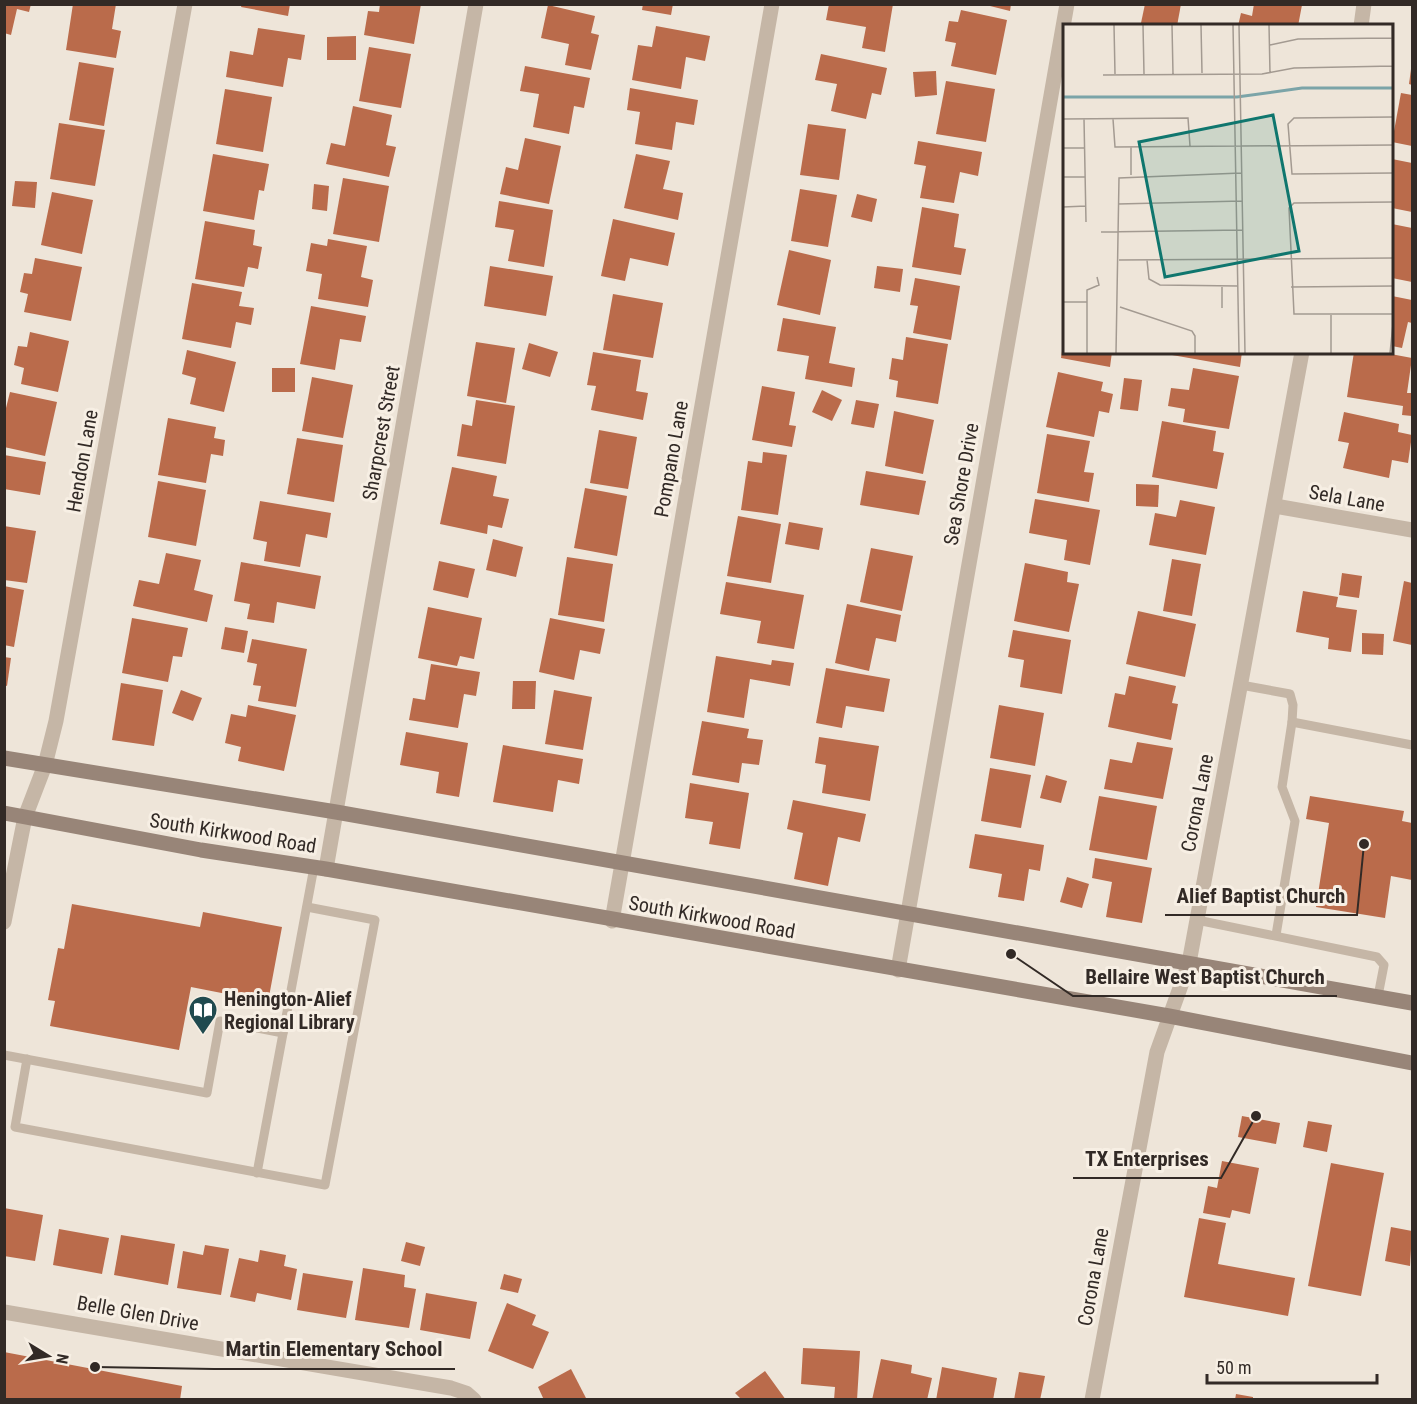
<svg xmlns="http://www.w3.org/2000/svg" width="1417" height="1404" font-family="'Roboto Condensed',sans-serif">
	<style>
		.building { fill: #ba6b4b }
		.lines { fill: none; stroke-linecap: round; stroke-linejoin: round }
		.service { stroke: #c5b6a6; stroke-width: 9 }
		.minor { stroke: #c5b6a6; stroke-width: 15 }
		.secondary { stroke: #988578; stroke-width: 15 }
		.labels { text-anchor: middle; stroke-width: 6; stroke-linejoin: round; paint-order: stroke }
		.street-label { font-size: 20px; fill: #322a26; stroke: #f7efe4 }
		.poi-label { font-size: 20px; font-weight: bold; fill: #322a26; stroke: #f7efe4; text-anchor: start }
		.inset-river { fill: none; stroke: #7ba4a8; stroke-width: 3 }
		.inset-road { fill: none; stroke: #a39a91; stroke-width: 1.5 }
		.view { fill: #0f766e; fill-opacity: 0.15; stroke: #0f766e; stroke-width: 3 }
		.inset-edge { fill: none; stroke: #322a26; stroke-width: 3 }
		.leader { fill: none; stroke: #322a26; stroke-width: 2 }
		.callout-dot { fill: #322a26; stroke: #f7efe4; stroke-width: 2 }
		.callout-label { font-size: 21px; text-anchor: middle; font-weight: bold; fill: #322a26; stroke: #f7efe4; stroke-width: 6; stroke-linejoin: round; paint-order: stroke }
	</style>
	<rect width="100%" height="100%" fill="#eee5d9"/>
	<g class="building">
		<path d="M4,4H31L29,12L17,9L11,35L4,33Z"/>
		<path d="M73,4H116L112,29L121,31L116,58L66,50Z"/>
		<path d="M242,4H290L288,16L241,7Z"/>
		<path d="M380,4H421L414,44L364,35L368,11L379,12Z"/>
		<path d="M643,4H673L671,15L642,10Z"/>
		<path d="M829,4H893L885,52L862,48L866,27L826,20Z"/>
		<path d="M982,4H1011L1010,11Z"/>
		<path d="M1145,4H1181L1177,26L1141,23Z"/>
		<path d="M1254,4L1302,5L1298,26H1238L1241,13L1252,16Z"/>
		<path d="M548,5L595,16L591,33L599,35L591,70L565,65L569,44L541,38Z"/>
		<path d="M961,10L1007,20L996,75L951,66L956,43L945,41L949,21L958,22Z"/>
		<path d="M656,26L710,36L705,61L686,57L681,89L632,80L638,45L652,47Z"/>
		<path d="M258,28L305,35L301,60L288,58L283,87L226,77L230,51L253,55Z"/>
		<path d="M356,36V60H327V37Z"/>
		<path d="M369,47L411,54L401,108L359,101Z"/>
		<path d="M821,54L887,68L881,95L872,93L866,119L831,111L837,84L815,80Z"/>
		<path d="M79,62L114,68L104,126L69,120Z"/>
		<path d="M525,66L590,78L584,108L574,106L569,134L533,127L539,94L520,91Z"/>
		<path d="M1411,69H1412V85L1409,84Z"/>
		<path d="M936,71L937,95L915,97L913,72Z"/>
		<path d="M946,81L995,89L986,142L936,134Z"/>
		<path d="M630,88L698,100L694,125L676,122L672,150L635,144L640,112L627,110Z"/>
		<path d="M225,89L272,97L263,152L216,144Z"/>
		<path d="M1401,93L1412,95V146L1392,142Z"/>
		<path d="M353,106L392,115L386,145L396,147L389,177L326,164L331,143L345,146Z"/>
		<path d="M59,123L105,130L95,186L50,179Z"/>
		<path d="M808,124L846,129L839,180L800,175Z"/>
		<path d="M525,138L561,146L549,204L500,194L506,167L518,170Z"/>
		<path d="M918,141L982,152L978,176L960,172L954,203L920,198L926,166L914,164Z"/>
		<path d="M213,154L269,164L264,191L259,190L254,220L203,211Z"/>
		<path d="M636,154L670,161L663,189L683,193L678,220L624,208Z"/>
		<path d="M1392,159L1412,163V212L1392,208Z"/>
		<path d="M343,178L389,186L379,242L333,234Z"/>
		<path d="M15,181L37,182L35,208L12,206Z"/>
		<path d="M314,184L329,186L327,211L312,209Z"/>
		<path d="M800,189L837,195L828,247L791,241Z"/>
		<path d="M52,192L93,200L82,254L41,245Z"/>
		<path d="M857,194L877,199L872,222L851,217Z"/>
		<path d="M499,201L553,210L544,267L508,261L514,230L495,227Z"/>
		<path d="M922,207L959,214L954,247L966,249L961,275L912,267Z"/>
		<path d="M613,219L675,233L668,266L630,258L625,281L601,276Z"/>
		<path d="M205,221L255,230L253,245L262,247L258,269L248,267L244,287L195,279Z"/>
		<path d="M1392,224L1412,228V282L1392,278Z"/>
		<path d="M328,239L367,246L361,277L373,280L368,307L318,299L322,274L306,271L311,243L327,246Z"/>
		<path d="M789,250L831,260L820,315L777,305Z"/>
		<path d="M35,258L82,267L71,321L24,312L28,294L20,292L24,273L32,274Z"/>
		<path d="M490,266L553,276L546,316L484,306Z"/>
		<path d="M877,266L903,269L900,292L874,288Z"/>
		<path d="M915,278L960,286L951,340L913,333L918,306L910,305Z"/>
		<path d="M192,283L242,292L239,306L254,308L251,325L236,322L231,348L182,339Z"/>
		<path d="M613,294L663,303L653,358L603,350Z"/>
		<path d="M1392,296L1412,300V323L1408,322L1402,348L1392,346Z"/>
		<path d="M311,306L366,316L361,342L340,339L335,370L300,364Z"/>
		<path d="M783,318L836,327L829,363L855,368L852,387L805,379L809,356L777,351Z"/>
		<path d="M30,332L69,341L58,392L21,384L24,368L14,365L18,346L27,347Z"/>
		<path d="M906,337L948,344L938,404L896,397L898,381L889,379L892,358L903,360Z"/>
		<path d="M476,342L515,348L506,403L467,396Z"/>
		<path d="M529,343L558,352L550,377L522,369Z"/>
		<path d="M1063,344L1064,352H1112L1110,367L1061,358Z"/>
		<path d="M187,350L236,362L224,412L190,404L196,378L182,374Z"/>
		<path d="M593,352L641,360L636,391L648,393L643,420L591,410L596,386L587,385Z"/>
		<path d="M1172,352H1242L1240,367L1172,355Z"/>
		<path d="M1354,352H1380L1412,358L1407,393H1412V416L1402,415L1403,406L1347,397Z"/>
		<rect x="272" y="368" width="23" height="24"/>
		<path d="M1193,368L1239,376L1229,429L1183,422L1185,409L1168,406L1171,388L1189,390Z"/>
		<path d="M1058,372L1103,382L1101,391L1113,394L1109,413L1099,411L1094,437L1046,427Z"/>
		<path d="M312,377L353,385L343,438L302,431Z"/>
		<path d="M1124,378L1142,380L1138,411L1120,409Z"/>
		<path d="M762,386L795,392L789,425L796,426L792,447L752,440Z"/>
		<path d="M822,390L842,400L832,421L812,412Z"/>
		<path d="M10,392L57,402L45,456L4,447V416Z"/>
		<path d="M476,400L515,406L506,464L457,456L462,424L472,426Z"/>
		<path d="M856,400L879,404L874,428L851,424Z"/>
		<path d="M894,411L934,420L923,474L885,466Z"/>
		<path d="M1344,412L1399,424L1398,432L1412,435L1408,463L1392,460L1389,478L1343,468L1349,443L1338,441Z"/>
		<path d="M168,418L216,427L214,438L225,440L223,456L211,454L206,483L158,475Z"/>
		<path d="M1162,421L1216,431L1213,451L1224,453L1217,489L1152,477Z"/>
		<path d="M599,430L637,437L628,489L590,483Z"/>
		<path d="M1047,434L1090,441L1084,472L1094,473L1089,502L1037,493Z"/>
		<path d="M297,438L343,445L334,502L287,494Z"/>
		<path d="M763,452L787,455L778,515L741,510L748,461L762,463Z"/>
		<path d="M4,455L46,462L40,495L4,489Z"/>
		<path d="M452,467L497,476L493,496L509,499L502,528L488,525L487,534L440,524Z"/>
		<path d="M866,471L926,481L919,515L860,505Z"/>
		<path d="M158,481L206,490L196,546L148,537Z"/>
		<path d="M1136,484L1159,485L1158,507L1136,506Z"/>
		<path d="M585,488L627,496L617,556L574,548Z"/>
		<path d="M1035,499L1100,510L1090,565L1064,560L1067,540L1029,533Z"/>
		<path d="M1180,500L1215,507L1206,555L1149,545L1155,513L1176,517Z"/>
		<path d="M260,501L331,513L327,538L306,534L300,567L264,561L267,542L253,539Z"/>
		<path d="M738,516L781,524L771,583L727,576Z"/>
		<path d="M789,522L823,528L819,550L785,544Z"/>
		<path d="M4,526L36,531L27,583L4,580Z"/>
		<path d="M493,539L523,547L516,577L486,570Z"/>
		<path d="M871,548L913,556L902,611L860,602Z"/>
		<path d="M166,553L201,560L194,590L213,595L207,622L133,606L139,580L159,584Z"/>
		<path d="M567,557L613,564L604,622L558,615Z"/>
		<path d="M1172,559L1201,564L1192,616L1163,611Z"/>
		<path d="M439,561L475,569L468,598L433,590Z"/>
		<path d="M241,562L321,576L315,609L277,602L274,623L247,619L250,604L234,601Z"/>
		<path d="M1025,563L1068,572L1067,582L1079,584L1069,632L1014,621Z"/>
		<path d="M1342,573L1362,576L1359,598L1339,595Z"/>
		<path d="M1404,581L1412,583V645L1393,641Z"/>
		<path d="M726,582L804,595L794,649L757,643L761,621L720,614Z"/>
		<path d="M4,586L24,590L14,647L4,645Z"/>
		<path d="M1303,591L1338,597L1336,607L1357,610L1351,652L1328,649L1329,638L1296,632Z"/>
		<path d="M847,604L901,615L896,642L876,638L869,671L835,663Z"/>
		<path d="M428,607L482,618L474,659L460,656L457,666L418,658Z"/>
		<path d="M1138,611L1196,624L1185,677L1126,664Z"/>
		<path d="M132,618L188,628L182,657L173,656L168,682L122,673Z"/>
		<path d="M550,618L605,629L600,654L580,650L574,680L539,672Z"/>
		<path d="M225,627L248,631L244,653L221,649Z"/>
		<path d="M1013,630L1071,640L1062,694L1020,687L1024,660L1008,657Z"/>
		<path d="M1362,633L1384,634L1383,655L1362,654Z"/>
		<path d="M252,639L307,649L296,707L258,701L261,686L253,685L257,664L247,662Z"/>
		<path d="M716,656L771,665L772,660L794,663L790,686L750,679L744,718L707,712Z"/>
		<path d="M4,657L11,658L7,686L4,685Z"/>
		<path d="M431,664L480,672L476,696L464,694L458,728L409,720L413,698L425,700Z"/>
		<path d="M826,668L890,679L884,712L846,706L842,728L816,723Z"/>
		<path d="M1129,676L1176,686L1172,703L1178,704L1171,740L1108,727L1115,693L1125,695Z"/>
		<path d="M513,681H536L535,709H512Z"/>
		<path d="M121,683L163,690L154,746L112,740Z"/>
		<path d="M181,690L202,698L193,721L172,713Z"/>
		<path d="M554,690L592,697L583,750L545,744Z"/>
		<path d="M248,705L296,715L284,771L238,761L241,747L225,743L231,714L246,717Z"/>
		<path d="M999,705L1044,713L1035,766L990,758Z"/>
		<path d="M702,721L749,729L747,738L763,740L759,765L742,763L739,783L692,775Z"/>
		<path d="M406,732L468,743L459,797L436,793L439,772L400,765Z"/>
		<path d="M819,737L879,746L870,801L822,793L826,765L815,763Z"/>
		<path d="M1137,742L1173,748L1163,799L1104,789L1110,759L1132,763Z"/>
		<path d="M503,745L583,759L579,784L558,780L553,812L493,802Z"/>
		<path d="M990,768L1031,775L1021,828L981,821Z"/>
		<path d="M1046,775L1067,781L1061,803L1040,798Z"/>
		<path d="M690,783L749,793L740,849L709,844L713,822L685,818Z"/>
		<path d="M1099,796L1157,806L1147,860L1089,850Z"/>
		<path d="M1310,796L1404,811L1402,821L1412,823V880L1391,876L1385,918L1316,907L1329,823L1306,819Z"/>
		<path d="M793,800L866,814L860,842L838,837L828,886L794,879L803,833L787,829Z"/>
		<path d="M975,834L1044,845L1040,871L1029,869L1024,901L998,897L1002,874L969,868Z"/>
		<path d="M1095,858L1152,868L1142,923L1106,917L1112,882L1092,878Z"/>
		<path d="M1067,877L1089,884L1082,908L1060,902Z"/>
		<path d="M72,904L200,927L203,912L282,927L268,1002L191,987L179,1050L50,1026L55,1001L48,1000L58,948L64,949Z"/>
		<path d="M1242,1116L1280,1123L1276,1144L1238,1137Z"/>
		<path d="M1308,1121L1332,1125L1327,1152L1303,1147Z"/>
		<path d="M1222,1161L1259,1168L1250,1214L1232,1210L1230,1218L1203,1213L1208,1186L1217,1188Z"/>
		<path d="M1331,1163L1384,1173L1361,1296L1308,1286Z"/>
		<path d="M4,1208L43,1215L35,1261L4,1256Z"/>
		<path d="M1199,1218L1226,1223L1218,1264L1295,1278L1288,1316L1184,1297Z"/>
		<path d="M1391,1227L1412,1231L1410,1266L1385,1261Z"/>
		<path d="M59,1229L109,1238L102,1274L53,1265Z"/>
		<path d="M121,1235L175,1244L168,1285L114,1275Z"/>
		<path d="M406,1242L425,1247L420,1266L401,1261Z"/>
		<path d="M205,1245L229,1249L221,1295L177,1288L183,1251L203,1255Z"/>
		<path d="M260,1250L286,1255L284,1266L297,1269L291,1300L257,1293L255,1302L230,1297L239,1258L258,1262Z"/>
		<path d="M363,1268L405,1275L404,1287L416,1289L409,1328L355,1320Z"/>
		<path d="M303,1273L353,1281L346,1318L297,1310Z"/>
		<path d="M504,1274L522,1279L518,1293L500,1289Z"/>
		<path d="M426,1293L477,1302L470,1339L420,1330Z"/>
		<path d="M507,1303L536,1315L532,1325L549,1332L533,1369L488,1351Z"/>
		<path d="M803,1348L860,1351L857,1400H834L835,1387L801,1384Z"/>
		<path d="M4,1352L182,1386L180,1400H4Z"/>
		<path d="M881,1359L912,1365L911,1373L932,1378L927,1400H872Z"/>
		<path d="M942,1367L997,1378L993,1400H936Z"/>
		<path d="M571,1369L587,1400H544L538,1387Z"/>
		<path d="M765,1371L786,1400H738L740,1398L735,1393Z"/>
		<path d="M1019,1372L1045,1376L1040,1400H1014Z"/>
		<path d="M1236,1394L1253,1397V1400H1235Z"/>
	</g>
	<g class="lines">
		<g class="service">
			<path d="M1241,685L1290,694L1293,705L1292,722"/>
			<path d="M1197,920L1377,957L1384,965L1378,996"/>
			<path d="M1276,935L1295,821L1282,787L1292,722L1412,745"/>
			<path d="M4,1055L207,1093L220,1021L283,1033"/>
			<path d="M27,1059L15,1127L325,1185L375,920L307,907"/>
			<path d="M257,1173L314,867"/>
		</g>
		<g class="minor">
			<path d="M1361,26L1364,4"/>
			<path d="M1275,506L1412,530"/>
			<path d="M326,869L476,4"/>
			<path d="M612,921L772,4"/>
			<path d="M4,922L25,817L45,765L56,721L185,4"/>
			<path d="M898,970L1067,4"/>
			<path d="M4,1312L451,1388L466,1393L474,1400"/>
			<path d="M1092,1400L1157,1052L1189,963L1302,352"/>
		</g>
		<g class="secondary">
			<path d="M4,758L336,812L1412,1003"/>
			<path d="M4,813L201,850L326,869L1169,1016L1412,1063"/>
		</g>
	</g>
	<defs>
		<g id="library-pin" transform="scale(1.5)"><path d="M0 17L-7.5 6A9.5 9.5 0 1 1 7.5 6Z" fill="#204a4f" stroke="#f7efe4"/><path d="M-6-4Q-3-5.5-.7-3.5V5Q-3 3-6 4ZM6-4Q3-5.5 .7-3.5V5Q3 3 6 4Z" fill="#fff"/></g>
	</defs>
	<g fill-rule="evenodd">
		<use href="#library-pin" x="203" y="1010"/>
	</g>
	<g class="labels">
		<g class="street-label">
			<text transform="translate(381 433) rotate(-80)" y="7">Sharpcrest Street</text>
			<text transform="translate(671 459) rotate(-80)" y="7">Pompano Lane</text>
			<text transform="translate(82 461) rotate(-80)" y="7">Hendon Lane</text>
			<text transform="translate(961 484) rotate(-80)" y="7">Sea Shore Drive</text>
			<text transform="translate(1347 498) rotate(10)" y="7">Sela Lane</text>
			<text transform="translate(1197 803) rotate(-79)" y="7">Corona Lane</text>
			<text transform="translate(233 833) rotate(9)" y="7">South Kirkwood Road</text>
			<text transform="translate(712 917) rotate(10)" y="7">South Kirkwood Road</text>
			<text transform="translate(1093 1277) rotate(-80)" y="7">Corona Lane</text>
			<text transform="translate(138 1313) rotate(10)" y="7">Belle Glen Drive</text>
		</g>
		<g class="poi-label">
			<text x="224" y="1006">Henington-Alief<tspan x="224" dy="23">Regional Library</tspan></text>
		</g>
	</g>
	<g transform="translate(1063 24)">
		<rect width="330" height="330" fill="#eee5d9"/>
		<path class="inset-river" d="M0,73H174L239,64H330"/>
		<path class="inset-road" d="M51,1L52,50M80,1L81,50M109,1L110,50M138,1L139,49M170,1L176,329M176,1L182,329M206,1L207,49M329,1L330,55M207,21L235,15L329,14M40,51L199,50L231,44L330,42M330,93L231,94L225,100L229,150L330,149M0,95L125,94L127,122M21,95L23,198M50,95L52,123L330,121M68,123V151M0,124H22M0,153H22M330,178L231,179L226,184L231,290H330M55,180L179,177M0,183L23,182M38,208L179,206M56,236L330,234M84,236L86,255L97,261L175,262M228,263L330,262M0,278H24M57,283L129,307L132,312V329M159,284V263M268,291V329M24,329V266L36,261L34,253M53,329L56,154L178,149M327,329L330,300"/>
		<path class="view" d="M210,91L236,227L102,253L76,118Z"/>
		<rect width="330" height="330" class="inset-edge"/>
	</g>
	<path class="leader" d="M1364 844L1357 915H1165M1011 954L1073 996H1337M1256 1116L1221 1178H1073M95 1367L214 1369H455"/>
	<g class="callout-dot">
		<circle cx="1364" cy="844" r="6"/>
		<circle cx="1011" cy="954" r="6"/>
		<circle cx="1256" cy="1116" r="6"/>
		<circle cx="95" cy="1367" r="6"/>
	</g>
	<g class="callout-label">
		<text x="1261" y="903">Alief Baptist Church</text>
		<text x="1205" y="984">Bellaire West Baptist Church</text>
		<text x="1147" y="1166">TX Enterprises</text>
		<text x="334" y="1356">Martin Elementary School</text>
	</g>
	<rect width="1417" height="1404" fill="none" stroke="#322a26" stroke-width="12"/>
	<g transform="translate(48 1356) rotate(101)" stroke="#f7efe4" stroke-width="4.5" paint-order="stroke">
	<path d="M0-4.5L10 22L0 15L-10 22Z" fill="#322a26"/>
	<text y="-9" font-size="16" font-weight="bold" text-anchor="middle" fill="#322a26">N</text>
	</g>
	<path d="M1207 1374v9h170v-9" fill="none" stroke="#322a26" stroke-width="3"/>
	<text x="1216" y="1374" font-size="18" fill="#322a26" stroke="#f7efe4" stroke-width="4.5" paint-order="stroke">50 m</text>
</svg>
